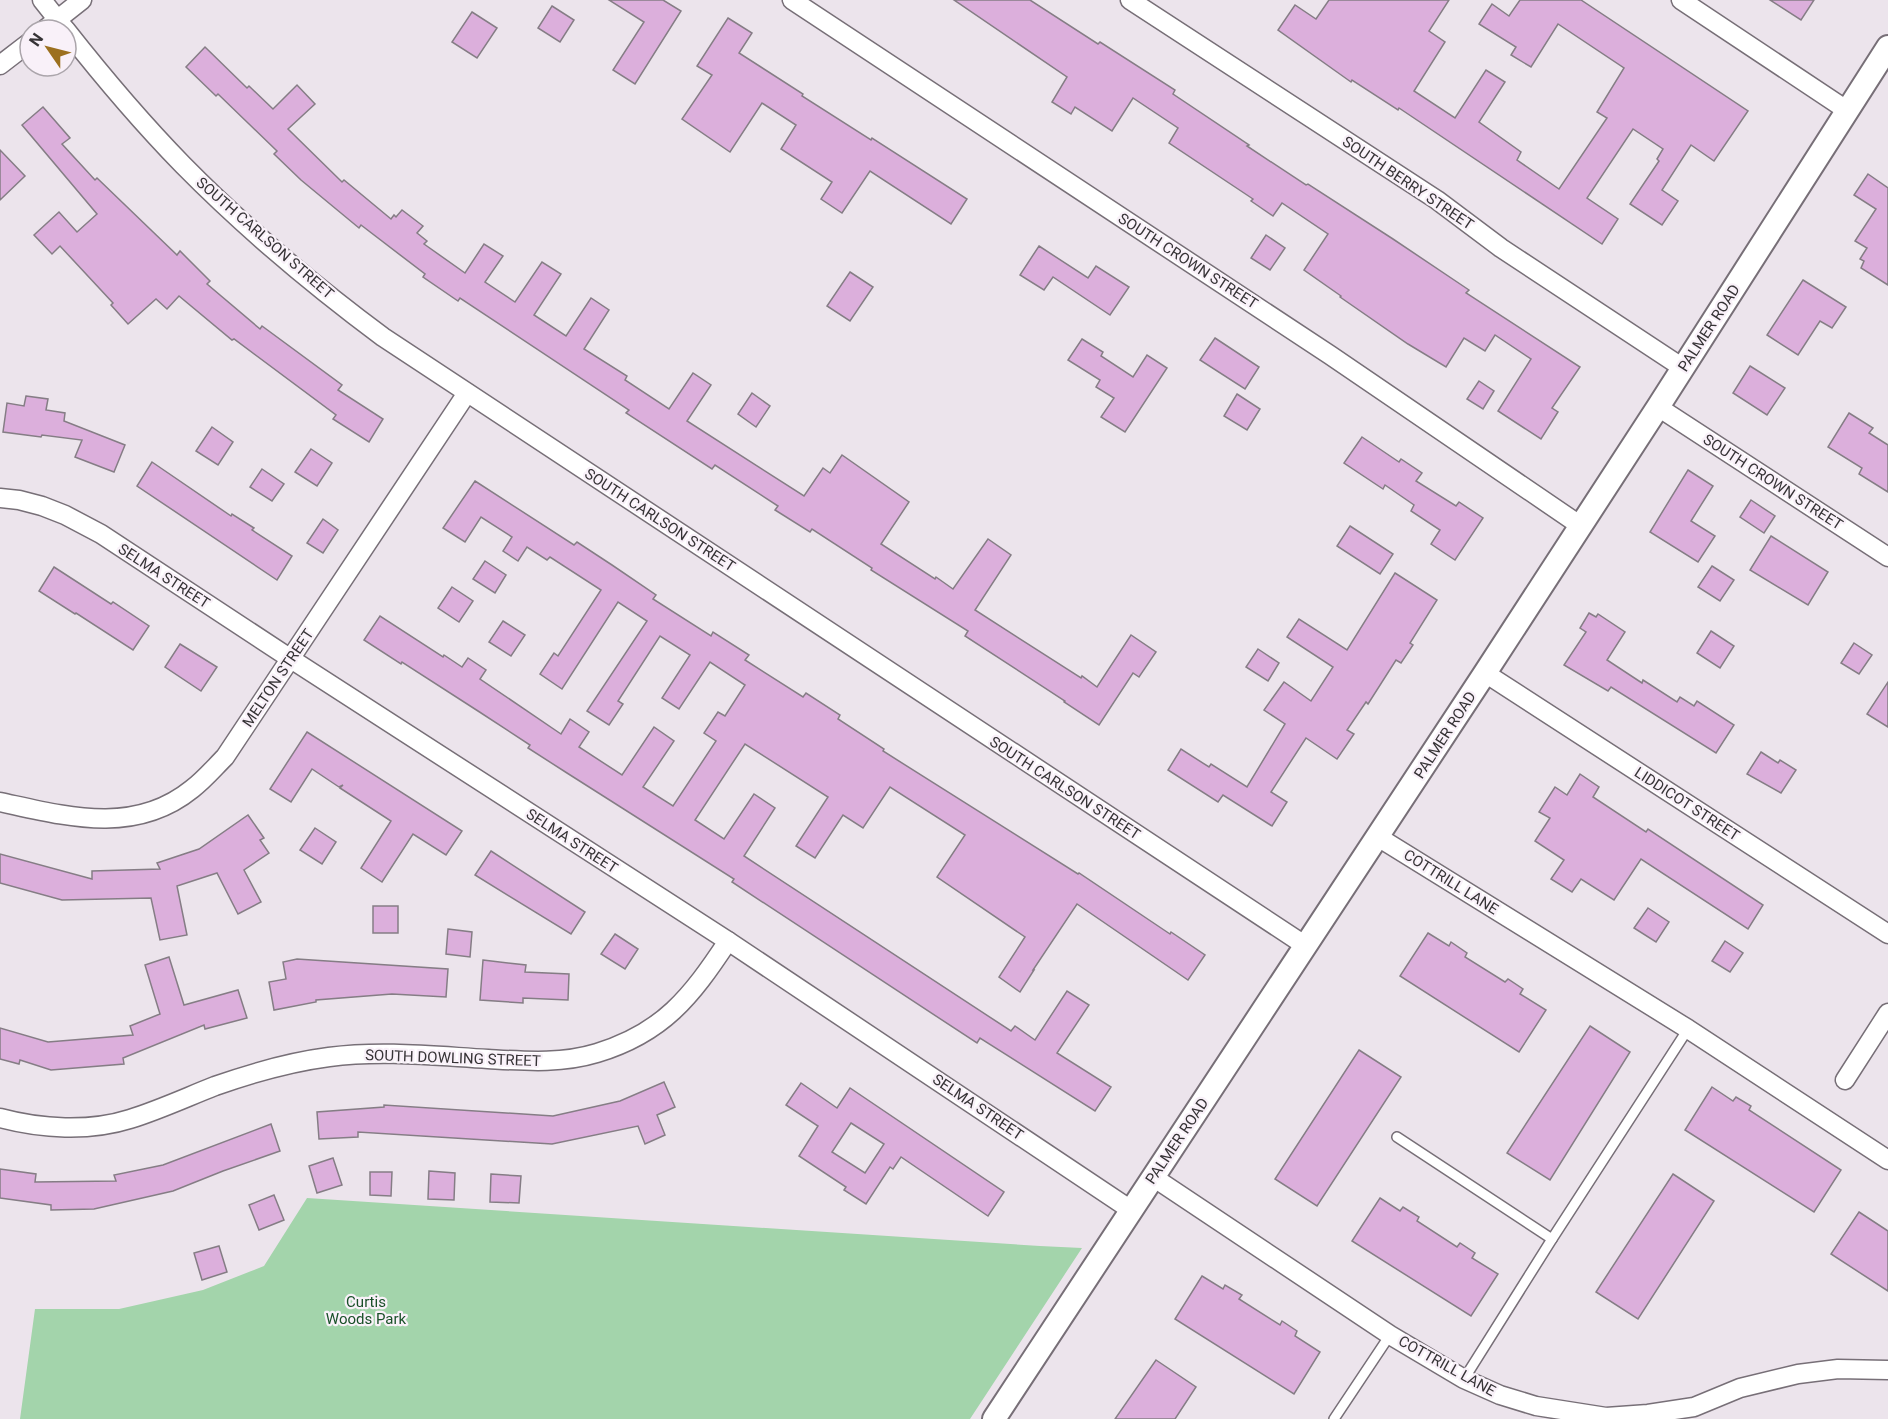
<svg xmlns="http://www.w3.org/2000/svg" width="1888" height="1419" font-family="Roboto,sans-serif">
	<style>
		.green { fill: #a3d4ab }
		.building { fill: #dcafdc; stroke: #857d85; stroke-width: 1.5; fill-rule: evenodd }
		.lines { fill: none; stroke-linecap: round; stroke-linejoin: round }
		.service-casing { stroke: #776f77; stroke-width: 12 }
		.minor-casing { stroke: #776f77; stroke-width: 21 }
		.tertiary-casing { stroke: #776f77; stroke-width: 26 }
		.service { stroke: #fff; stroke-width: 9 }
		.minor { stroke: #fff; stroke-width: 18 }
		.tertiary { stroke: #fff; stroke-width: 22 }
		.labels { text-anchor: middle; stroke-width: 4.5; stroke-linejoin: round; paint-order: stroke }
		.street-label { font-size: 15px; fill: #363336; stroke: #f9f1f9 }
		.park-label { font-size: 15px; fill: #195028; stroke: #f9f1f9 }
	</style>
	<rect width="100%" height="100%" fill="#ece4ec"/>
	<path class="green" d="M307,1198L1040,1246L1082,1248L970,1419H20L35,1309H119L203,1290L264,1266Z"/>
	<g class="building">
		<path d="M609,0H663L681,11L635,84L613,70L644,22Z"/>
		<path d="M954,0H1030L1098,44L1100,42L1175,90L1173,94L1249,145L1247,146L1306,185L1308,184L1393,239L1469,290L1466,293L1580,367L1552,408L1558,412L1541,439L1498,411L1531,359L1495,335L1485,351L1464,338L1446,367L1408,344L1340,297L1341,296L1304,270L1328,234L1282,203L1273,216L1251,201L1253,199L1169,143L1178,128L1133,98L1112,131L1075,107L1071,114L1052,102L1067,77Z"/>
		<path d="M1329,0H1449L1429,31L1445,42L1414,91L1455,118L1486,70L1505,82L1479,122L1521,152L1517,160L1559,189L1607,118L1597,112L1624,68L1558,24L1531,67L1511,55L1516,47L1479,24L1492,4L1509,16L1520,0H1581L1748,111L1714,161L1691,145L1662,190L1678,201L1662,225L1630,204L1659,161L1657,159L1663,149L1633,129L1587,198L1618,219L1602,244L1399,108L1398,110L1352,80L1351,82L1278,30L1295,5L1316,19Z"/>
		<path d="M1770,0H1814L1801,20Z"/>
		<path d="M552,6L574,20L560,42L538,28Z"/>
		<path d="M472,12L497,28L477,58L452,42Z"/>
		<path d="M728,18L752,33L739,53L803,94L802,96L871,140L872,138L967,199L951,224L870,171L842,213L821,199L832,182L781,149L796,125L762,103L730,152L682,119L712,75L697,66Z"/>
		<path d="M205,47L247,88L249,86L273,109L297,85L315,104L288,129L342,182L344,180L391,219L394,215L396,217L402,210L423,226L417,233L427,241L424,244L465,273L484,244L503,256L485,282L515,302L542,262L561,274L534,315L566,336L591,298L609,310L584,349L627,376L625,380L669,409L693,373L711,385L687,421L804,496L823,468L830,473L842,455L909,502L881,544L935,579L936,577L953,589L988,539L1011,555L975,610L1081,678L1082,676L1097,687L1131,635L1156,652L1139,677L1133,673L1099,725L1064,702L1065,701L965,636L968,631L871,570L872,568L812,529L810,532L775,510L778,506L715,465L712,469L626,413L629,410L460,298L458,301L423,277L425,274L361,225L359,228L301,180L274,154L277,151L218,94L216,96L186,67Z"/>
		<path d="M43,107L70,138L62,144L95,180L97,178L177,255L180,251L210,281L207,284L260,329L262,326L342,385L338,390L383,419L369,442L333,419L336,415L234,339L232,340L179,296L167,309L156,299L128,324L111,305L113,303L60,246L52,254L34,235L59,212L77,232L97,214L22,125Z"/>
		<path d="M0,150L25,176L0,200Z"/>
		<path d="M1868,174L1888,188V285L1861,268L1864,261L1860,259L1867,248L1855,241L1876,209L1854,195Z"/>
		<path d="M1266,235L1285,248L1270,270L1251,258Z"/>
		<path d="M1039,246L1088,278L1096,266L1129,287L1110,315L1053,277L1044,290L1020,275Z"/>
		<path d="M850,272L873,287L850,321L827,306Z"/>
		<path d="M1803,280L1846,307L1832,328L1820,321L1798,355L1767,335Z"/>
		<path d="M1215,338L1259,367L1245,389L1200,360Z"/>
		<path d="M1082,339L1103,352L1101,356L1133,377L1147,355L1167,368L1125,432L1101,417L1114,398L1096,387L1100,380L1068,360Z"/>
		<path d="M1750,366L1785,388L1767,415L1733,393Z"/>
		<path d="M1479,381L1494,391L1483,409L1467,399Z"/>
		<path d="M752,393L770,406L756,427L738,414Z"/>
		<path d="M1237,394L1260,409L1247,430L1224,416Z"/>
		<path d="M26,396L48,399L46,410L65,413L64,421L125,445L114,472L75,457L82,440L42,435L41,437L3,432L7,403L24,406Z"/>
		<path d="M1849,413L1873,428L1869,433L1888,445V492L1859,474L1862,468L1828,447Z"/>
		<path d="M212,427L233,442L218,465L196,451Z"/>
		<path d="M1362,437L1399,462L1401,459L1422,473L1416,481L1456,506L1459,502L1483,518L1455,560L1431,544L1440,530L1411,511L1414,505L1385,485L1383,489L1344,463Z"/>
		<path d="M311,449L332,463L317,486L295,472Z"/>
		<path d="M152,462L231,516L232,514L254,528L252,530L292,556L277,580L137,486Z"/>
		<path d="M262,469L284,484L272,501L250,487Z"/>
		<path d="M1688,470L1713,486L1691,521L1715,536L1698,562L1650,532Z"/>
		<path d="M475,481L574,545L577,542L612,565L656,595L653,599L711,636L713,632L749,655L745,660L803,697L806,693L840,715L838,719L884,749L883,751L1078,874L1079,873L1170,934L1171,932L1205,955L1188,980L1077,904L1033,970H1034L1020,992L999,977L1025,937L937,877L965,835L890,787L863,828L843,815L815,858L796,846L828,797L745,744L695,820L724,839L754,794L775,808L744,856L1011,1031L1015,1026L1035,1040L1067,991L1089,1005L1057,1053L1111,1087L1095,1111L980,1038L977,1043L732,882L734,879L567,773L528,748L530,745L478,711L402,662L401,664L364,640L380,616L443,657L444,655L462,667L468,658L486,670L480,679L561,734L570,719L589,732L579,747L622,775L654,727L674,741L643,787L673,806L716,741L704,733L718,712L725,716L745,685L710,662L679,709L662,698L690,655L660,636L618,701L623,704L609,725L587,711L647,621L618,602L562,689L540,674L554,653L558,656L601,590L550,557L547,560L527,547L518,561L503,551L512,537L481,517L465,542L443,528Z"/>
		<path d="M1751,500L1775,516L1764,533L1740,517Z"/>
		<path d="M323,519L338,530L323,553L307,543Z"/>
		<path d="M1350,526L1393,554L1380,574L1337,546Z"/>
		<path d="M1771,536L1828,572L1808,605L1750,570Z"/>
		<path d="M485,561L506,575L495,593L473,579Z"/>
		<path d="M1712,566L1734,580L1720,601L1698,587Z"/>
		<path d="M54,567L111,604L113,602L149,626L133,650L76,613L75,614L39,591Z"/>
		<path d="M1395,573L1437,600L1410,643L1413,645L1401,663L1396,660L1368,704L1366,702L1347,730L1354,734L1337,759L1306,738L1271,792L1287,802L1272,826L1223,795L1218,802L1168,770L1181,749L1209,767L1211,764L1247,787L1285,724L1264,710L1284,682L1311,701L1333,667L1287,637L1299,619L1347,650Z"/>
		<path d="M452,587L473,601L459,622L438,608Z"/>
		<path d="M1589,613L1596,617L1598,614L1625,632L1607,660L1642,683L1643,680L1677,702L1680,697L1694,706L1697,701L1734,725L1716,753L1611,687L1608,691L1564,665L1586,632L1580,628Z"/>
		<path d="M503,621L525,635L511,656L489,642Z"/>
		<path d="M1711,631L1734,646L1720,668L1697,653Z"/>
		<path d="M1854,643L1872,655L1859,674L1841,663Z"/>
		<path d="M180,644L217,667L201,691L165,667Z"/>
		<path d="M1258,649L1279,663L1268,681L1246,667Z"/>
		<path d="M1888,682V727L1867,714Z"/>
		<path d="M307,732L462,831L446,855L413,834L382,882L361,868L391,821L340,788L343,785L339,787L312,769L291,802L270,789Z"/>
		<path d="M1761,752L1778,763L1780,760L1796,770L1781,793L1747,774Z"/>
		<path d="M1580,774L1599,787L1593,797L1646,832L1648,829L1763,905L1748,929L1641,859L1614,900L1581,879L1572,892L1551,879L1564,860L1535,841L1550,818L1539,812L1555,787L1567,795Z"/>
		<path d="M248,815L264,838L260,840L269,853L244,870L261,902L238,914L217,873L177,886L187,935L160,940L151,898L62,900L0,883V854L92,879V871L160,869L157,863L199,849Z"/>
		<path d="M315,828L336,842L322,864L300,850Z"/>
		<path d="M491,851L585,912L571,934L475,875Z"/>
		<rect x="373" y="906" width="25" height="27"/>
		<path d="M1648,908L1669,922L1656,942L1634,928Z"/>
		<path d="M448,929L472,932L470,957L446,954Z"/>
		<path d="M1428,933L1449,946L1451,942L1467,953L1465,957L1505,982L1508,979L1523,989L1520,994L1546,1010L1519,1052L1400,976Z"/>
		<path d="M615,934L638,949L625,969L601,954Z"/>
		<path d="M1725,941L1743,953L1730,972L1712,961Z"/>
		<path d="M169,957L184,1005L238,990L247,1018L205,1029L204,1025L123,1058L124,1064L51,1070L20,1060L19,1064L0,1059V1028L48,1042L133,1035L130,1026L160,1014L145,965Z"/>
		<path d="M297,959L448,969L446,997L392,994L316,1000V1002L274,1010L269,982L286,979L283,962Z"/>
		<path d="M483,960L526,965L525,972L569,974L568,1000L523,998V1003L480,1000Z"/>
		<path d="M1590,1026L1630,1052L1550,1180L1507,1153Z"/>
		<path d="M1359,1050L1401,1077L1317,1206L1275,1179Z"/>
		<path d="M664,1082L675,1107L657,1115L665,1135L645,1144L638,1126L552,1144L358,1132V1137L319,1139L317,1112L384,1107V1105L553,1116L620,1101Z"/>
		<path d="M801,1083L837,1108L850,1088L1004,1192L988,1216L901,1157L893,1169L890,1167L866,1204L844,1190L846,1187L799,1156L818,1126L786,1105ZM851,1123L884,1144L865,1173L832,1152Z"/>
		<path d="M1712,1087L1733,1101L1736,1097L1751,1106L1749,1110L1841,1170L1814,1212L1685,1130Z"/>
		<path d="M271,1124L280,1151L223,1171L173,1191L94,1209L51,1210V1205L0,1198V1169L36,1174L35,1182L116,1181L114,1175L163,1165Z"/>
		<path d="M333,1158L342,1185L317,1193L309,1166Z"/>
		<path d="M429,1171L455,1173L454,1200L428,1199Z"/>
		<path d="M370,1172H392L391,1196L370,1195Z"/>
		<path d="M491,1174L521,1176L519,1203L490,1202Z"/>
		<path d="M1673,1174L1714,1201L1638,1319L1596,1292Z"/>
		<path d="M274,1195L284,1220L259,1230L249,1205Z"/>
		<path d="M1380,1198L1400,1211L1403,1207L1419,1217L1417,1221L1457,1247L1460,1243L1475,1253L1472,1258L1498,1274L1471,1316L1352,1241Z"/>
		<path d="M1859,1212L1888,1231V1291L1831,1254Z"/>
		<path d="M219,1246L227,1272L202,1280L194,1253Z"/>
		<path d="M1202,1276L1223,1289L1225,1285L1242,1295L1239,1299L1280,1325L1282,1321L1297,1331L1295,1336L1320,1352L1294,1394L1175,1319Z"/>
		<path d="M1156,1360L1196,1387L1175,1419H1115Z"/>
	</g>
	<g class="lines">
		<g class="service-casing">
			<g id="service">
				<path d="M1397,1137L1552,1239"/>
				<path d="M1464,1379L1552,1239L1688,1029"/>
				<path d="M1334,1419L1390,1335"/>
			</g>
		</g>
		<g class="minor-casing">
			<g id="minor">
				<path d="M42,0L65,29"/>
				<path d="M792,0L1330,355L1581,526"/>
				<path d="M1130,0L1437,200L1501,248L1683,368"/>
				<path d="M1681,0L1848,111"/>
				<path d="M44,30L82,0"/>
				<path d="M66,30C103,77 141,122 183,165C245,228 313,285 383,337L1306,946"/>
				<path d="M0,65L30,42"/>
				<path d="M1658,407L1888,557"/>
				<path d="M0,498L19,500L42,506L65,515L101,534L291,659L728,941L1131,1210"/>
				<path d="M1485,673L1888,934"/>
				<path d="M0,802C65,816 134,836 192,789C204,780 214,768 225,757L467,393"/>
				<path d="M1378,837L1688,1029L1888,1160"/>
				<path d="M1845,1080L1888,1013"/>
				<path d="M0,1118C41,1129 89,1132 130,1119C159,1110 187,1097 215,1086C252,1073 290,1062 329,1057C382,1050 435,1056 488,1059C525,1061 561,1064 597,1053C663,1033 691,997 728,941"/>
				<path d="M1153,1177L1390,1335L1464,1379L1500,1395L1536,1406L1606,1417L1648,1414L1694,1407L1740,1388L1798,1374L1838,1369L1888,1370"/>
			</g>
		</g>
		<g class="tertiary-casing">
			<path id="tertiary" d="M994,1419L1485,673L1658,407L1888,47"/>
		</g>
		<use href="#service" class="service"/>
		<use href="#minor" class="minor"/>
		<use href="#tertiary" class="tertiary"/>
	</g>
	<g class="labels">
		<g class="street-label">
			<text transform="translate(1408 183) rotate(34)" y="5">SOUTH BERRY STREET</text>
			<text transform="translate(265 238) rotate(41)" y="5">SOUTH CARLSON STREET</text>
			<text transform="translate(1188 261) rotate(33)" y="5">SOUTH CROWN STREET</text>
			<text transform="translate(1709 328) rotate(-57)" y="5">PALMER ROAD</text>
			<text transform="translate(1773 482) rotate(33)" y="5">SOUTH CROWN STREET</text>
			<text transform="translate(660 520) rotate(33)" y="5">SOUTH CARLSON STREET</text>
			<text transform="translate(164 576) rotate(33)" y="5">SELMA STREET</text>
			<text transform="translate(278 678) rotate(-56)" y="5">MELTON STREET</text>
			<text transform="translate(1445 735) rotate(-57)" y="5">PALMER ROAD</text>
			<text transform="translate(1065 788) rotate(33)" y="5">SOUTH CARLSON STREET</text>
			<text transform="translate(1687 804) rotate(33)" y="5">LIDDICOT STREET</text>
			<text transform="translate(572 841) rotate(33)" y="5">SELMA STREET</text>
			<text transform="translate(1451 882) rotate(32)" y="5">COTTRILL LANE</text>
			<text transform="translate(453 1058) rotate(2)" y="5">SOUTH DOWLING STREET</text>
			<text transform="translate(978 1107) rotate(34)" y="5">SELMA STREET</text>
			<text transform="translate(1177 1141) rotate(-56)" y="5">PALMER ROAD</text>
			<text transform="translate(1447 1366) rotate(29)" y="5">COTTRILL LANE</text>
		</g>
		<g class="park-label">
			<text x="366" y="1307">Curtis<tspan x="366" dy="17">Woods Park</tspan></text>
		</g>
	</g>
	<g transform="translate(48 48) rotate(305)"><circle r="28" fill="#f9f1f9" stroke="#aba5ab" stroke-width="1.5"/>
	<path d="M0-4.5L10 22L0 15L-10 22Z" fill="#9c701f"/>
	<text y="-9" font-size="16" font-weight="bold" text-anchor="middle" fill="#363336">N</text>
	</g>
</svg>
